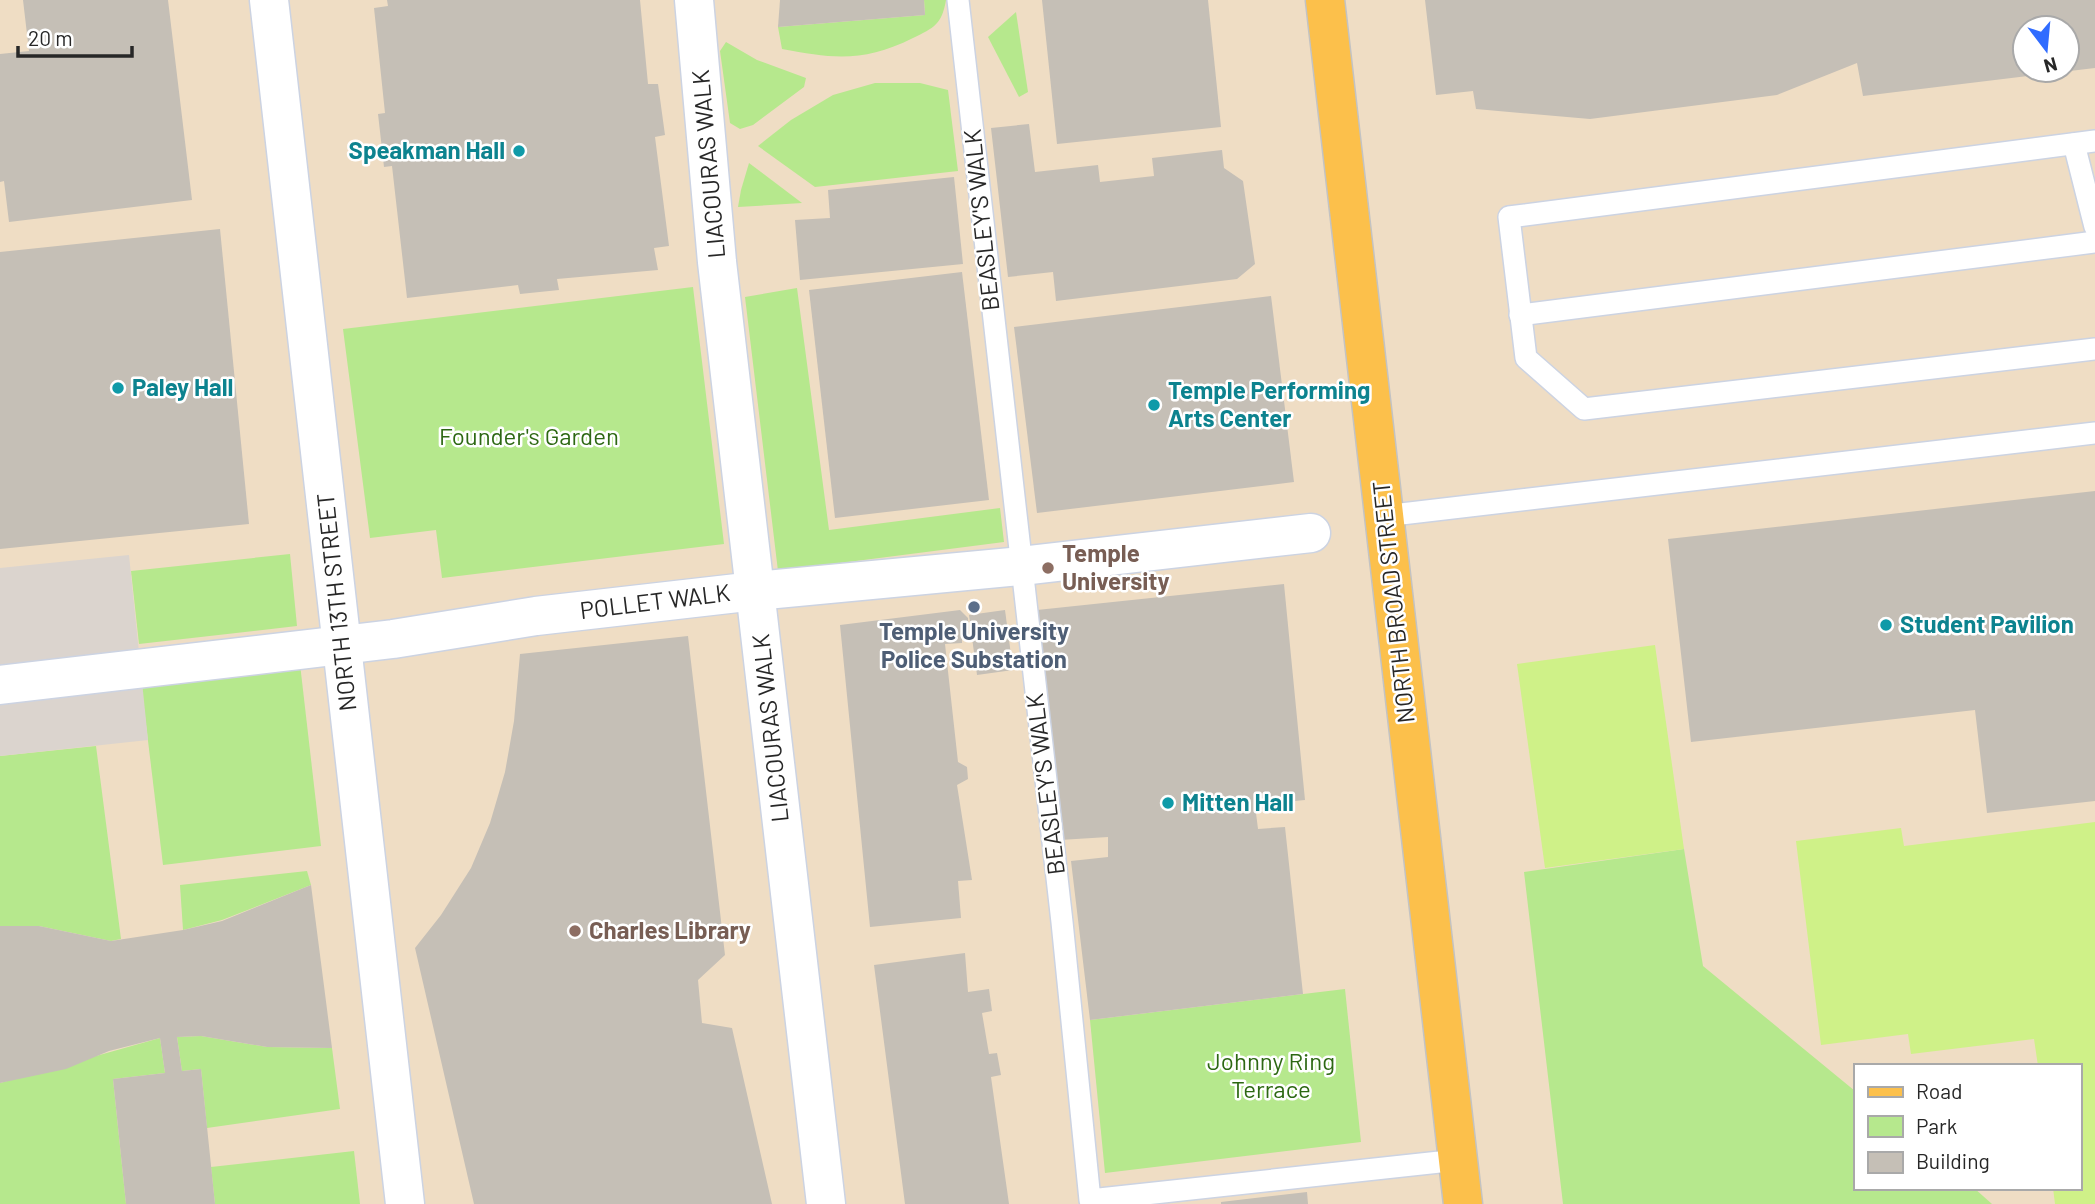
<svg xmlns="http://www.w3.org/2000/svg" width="2095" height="1204" font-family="Barlow,sans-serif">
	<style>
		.education { fill: #efddc4; fill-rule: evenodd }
		.green { fill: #b6e88d }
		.pitch { fill: #cff188 }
		.plaza { fill: #dbd4ce }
		.building { fill: #c5bfb6; fill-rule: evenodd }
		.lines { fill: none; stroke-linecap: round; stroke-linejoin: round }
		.lane-casing { stroke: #ccd3e2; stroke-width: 24 }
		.street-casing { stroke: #ccd3e2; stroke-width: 41 }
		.primary-casing { stroke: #c3c3c3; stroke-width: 41 }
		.lane { stroke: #fff; stroke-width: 21 }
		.street { stroke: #fff; stroke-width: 38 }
		.primary { stroke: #fcc04b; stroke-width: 38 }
		.culture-dot { fill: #0f9aa8; stroke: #fff; stroke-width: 2.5 }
		.education-dot { fill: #8d6e63; stroke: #fff; stroke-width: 2.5 }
		.service-dot { fill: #5c6f8a; stroke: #fff; stroke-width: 2.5 }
		.labels { text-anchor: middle; stroke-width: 5; stroke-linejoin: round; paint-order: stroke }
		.culture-label { font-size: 24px; font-weight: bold; fill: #0d838f; stroke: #fff; text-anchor: start }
		.street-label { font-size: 24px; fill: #272727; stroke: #fff }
		.park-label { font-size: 24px; fill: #2d6813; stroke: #fff }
		.education-label { font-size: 24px; font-weight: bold; fill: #785e54; stroke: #fff; text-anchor: start }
		.service-label { font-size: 24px; font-weight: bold; fill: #4e5e75; stroke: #fff }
	</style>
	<rect width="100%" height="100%" fill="#ece0d7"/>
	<path class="education" d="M0,0H2095V1204H0ZM2025,28H2067V70H2025ZM1855,1066H2079V1188H1855Z"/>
	<g class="green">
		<path d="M924,0H946C942,24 934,28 913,38C865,62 834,59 782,49L778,27L925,15Z"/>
		<path d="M1016,12L1028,92L1019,97L988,37Z"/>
		<path d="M726,42L757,60L806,78L804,87L753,125L740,129L730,123L720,51Z"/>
		<path d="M875,83H920L948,90L958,171L815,187L758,146L791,120L833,95Z"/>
		<path d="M749,163L802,203L738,207L741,190Z"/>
		<path d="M693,287L724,544L442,578L436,530L370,538L343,329Z"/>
		<path d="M797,288L829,530L1000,508L1004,542L778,571L745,297Z"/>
		<path d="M290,554L297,626L139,644L131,571Z"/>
		<path d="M300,664L321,846L163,865L141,683Z"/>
		<path d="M96,746L121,939L111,941L39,926H0V756Z"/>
		<path d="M1684,849L1703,966L1855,1091V1188H1974L1992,1204H1563L1524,872Z"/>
		<path d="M307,871L311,885L222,920L183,930L180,885Z"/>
		<path d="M1345,989L1361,1142L1105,1173L1090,1020Z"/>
		<path d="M201,1036L267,1047L332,1048L340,1109L207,1128L201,1069L182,1071L177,1037Z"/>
		<path d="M160,1038L165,1073L113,1079L126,1204H0V1083Z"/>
		<path d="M354,1151L360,1204H215L211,1167Z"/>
	</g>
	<g class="pitch">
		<path d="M1655,645L1684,849L1545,868L1517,664Z"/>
		<path d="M2095,822V1204H2055L2053,1188H2079V1066H2038L2034,1039L1911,1054L1908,1034L1821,1045L1796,841L1901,828L1904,846Z"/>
	</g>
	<path class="plaza" d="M129,555L148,740L0,756V568Z"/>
	<g class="building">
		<path d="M23,0H168L192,200L9,222L4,181L0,182V54L29,51Z"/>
		<path d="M387,0H640L648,84H658L665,135L655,137L669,246L654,248L658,270L557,279L559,290L520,294L518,285L407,298L392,166L384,167L378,114L385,113L374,8L388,6Z"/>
		<path d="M780,0H924L925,15L778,27Z"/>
		<path d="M1042,0H1208L1221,127L1057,144Z"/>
		<path d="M1425,0H2095V68L1863,96L1857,63L1777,95L1590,119L1476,109L1473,91L1436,95ZM2025,28H2067V71L2025,70Z"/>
		<path d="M1029,124L1035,172L1098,165L1100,182L1154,176L1152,158L1222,150L1224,168L1243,181L1255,264L1237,279L1056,301L1053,272L1008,277L991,128Z"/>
		<path d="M954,177L963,264L800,280L795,220L830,218L828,190Z"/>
		<path d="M220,229L249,524L0,549V252Z"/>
		<path d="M962,272L989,500L835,518L809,290Z"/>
		<path d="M1271,296L1294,482L1037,513L1014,327Z"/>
		<path d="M2095,491V801L1987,813L1975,710L1691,742L1668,539Z"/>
		<path d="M1284,584L1305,800L1255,805L1258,829L1285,827L1303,994L1090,1020L1071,861L1108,857V837L1060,840L1037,610Z"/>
		<path d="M960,610L968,618L969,634L962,637V643L945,644L958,762L967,767L968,779L957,785L972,880L958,881L961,918L870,927L840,625Z"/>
		<path d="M1005,610L1013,670L977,675L969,615Z"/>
		<path d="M688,636L725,955L698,980L702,1023L732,1028L772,1204H474L415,948L441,915L471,868L490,823L505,772L514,721L520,654Z"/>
		<path d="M311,885L332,1048L267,1047L201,1036L177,1037L182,1071L201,1069L215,1204H126L113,1079L165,1073L160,1038L109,1051L66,1069L0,1083V926H39L111,941L183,930L222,921Z"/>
		<path d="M965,953L968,992L989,989L992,1011L982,1013L989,1054L997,1053L1001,1075L991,1077L1009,1204H905L874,965Z"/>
		<path d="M1307,1192L1308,1204H1221V1202Z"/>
	</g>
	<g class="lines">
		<g class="lane-casing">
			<g id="lane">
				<path d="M958,0L1062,922L1090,1200L1458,1160"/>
				<path d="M2095,141L1509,217L1526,358L1584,409L2095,349"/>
				<path d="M2074,144L2095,227"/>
				<path d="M1520,315L2095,242"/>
				<path d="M1384,516L2095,433"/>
			</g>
		</g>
		<g class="street-casing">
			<g id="street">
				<path d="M269,0L405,1204"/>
				<path d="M694,0L717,262L826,1204"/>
				<path d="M0,685L393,639L536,616L755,591L1021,566L1311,533"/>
			</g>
		</g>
		<g class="primary-casing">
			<path id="primary" d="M1325,0L1463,1204"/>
		</g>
		<use href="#lane" class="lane"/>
		<use href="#street" class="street"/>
		<use href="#primary" class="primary"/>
	</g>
	<g class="culture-dot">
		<circle cx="519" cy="151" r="7"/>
		<circle cx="118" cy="388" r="7"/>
		<circle cx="1154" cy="405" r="7"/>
		<circle cx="1886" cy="625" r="7"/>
		<circle cx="1168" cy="803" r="7"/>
	</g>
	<g class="education-dot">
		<circle cx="1048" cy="568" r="7"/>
		<circle cx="575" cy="931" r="7"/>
	</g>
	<circle class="service-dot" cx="974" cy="607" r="7"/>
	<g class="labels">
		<g class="culture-label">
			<text x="505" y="159" text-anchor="end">Speakman Hall</text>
			<text x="132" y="396">Paley Hall</text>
			<text x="1168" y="399">Temple Performing<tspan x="1168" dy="28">Arts Center</tspan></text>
			<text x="1900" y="633">Student Pavilion</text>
			<text x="1182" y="811">Mitten Hall</text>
		</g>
		<g class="street-label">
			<text transform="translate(709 164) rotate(-95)" y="8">LIACOURAS WALK</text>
			<text transform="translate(982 220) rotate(-96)" y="8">BEASLEY'S WALK</text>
			<text transform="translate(337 602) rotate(-96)" y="8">NORTH 13TH STREET</text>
			<text transform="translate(655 602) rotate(-7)" y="8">POLLET WALK</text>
			<text transform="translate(1394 602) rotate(-96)" y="8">NORTH BROAD STREET</text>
			<text transform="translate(771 728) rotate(-96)" y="8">LIACOURAS WALK</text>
			<text transform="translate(1046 784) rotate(-97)" y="8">BEASLEY'S WALK</text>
		</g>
		<g class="park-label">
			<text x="529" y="445">Founder's Garden</text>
			<text x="1271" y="1070">Johnny Ring<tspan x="1271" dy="28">Terrace</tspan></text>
		</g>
		<g class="education-label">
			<text x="1062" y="562">Temple<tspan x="1062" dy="28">University</tspan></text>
			<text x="589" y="939">Charles Library</text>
		</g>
		<g class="service-label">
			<text x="974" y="640">Temple University<tspan x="974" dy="28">Police Substation</tspan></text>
		</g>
	</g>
	<rect x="1854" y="1064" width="228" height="126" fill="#ffffff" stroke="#a9a9a9" stroke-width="2"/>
	<rect x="1868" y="1087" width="35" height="10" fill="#fcc04b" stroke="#a9a9a9" stroke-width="2"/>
	<text x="1916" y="1099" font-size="21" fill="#272727">Road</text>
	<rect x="1868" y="1116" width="35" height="21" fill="#b6e88d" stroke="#a9a9a9" stroke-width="2"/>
	<text x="1916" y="1134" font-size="21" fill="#272727">Park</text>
	<rect x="1868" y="1152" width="35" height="21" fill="#c5bfb6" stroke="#a9a9a9" stroke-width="2"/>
	<text x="1916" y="1169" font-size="21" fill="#272727">Building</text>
	<g transform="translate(2046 49) rotate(164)"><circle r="33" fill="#ffffff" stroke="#a9a9a9" stroke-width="2"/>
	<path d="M0-5L12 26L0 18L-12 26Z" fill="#306cff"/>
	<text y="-10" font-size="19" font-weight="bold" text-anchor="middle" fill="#272727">N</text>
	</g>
	<path d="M18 46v10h114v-10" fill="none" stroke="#272727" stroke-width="3.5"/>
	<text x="28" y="46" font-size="21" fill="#272727" stroke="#ffffff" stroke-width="5" paint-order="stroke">20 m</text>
</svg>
